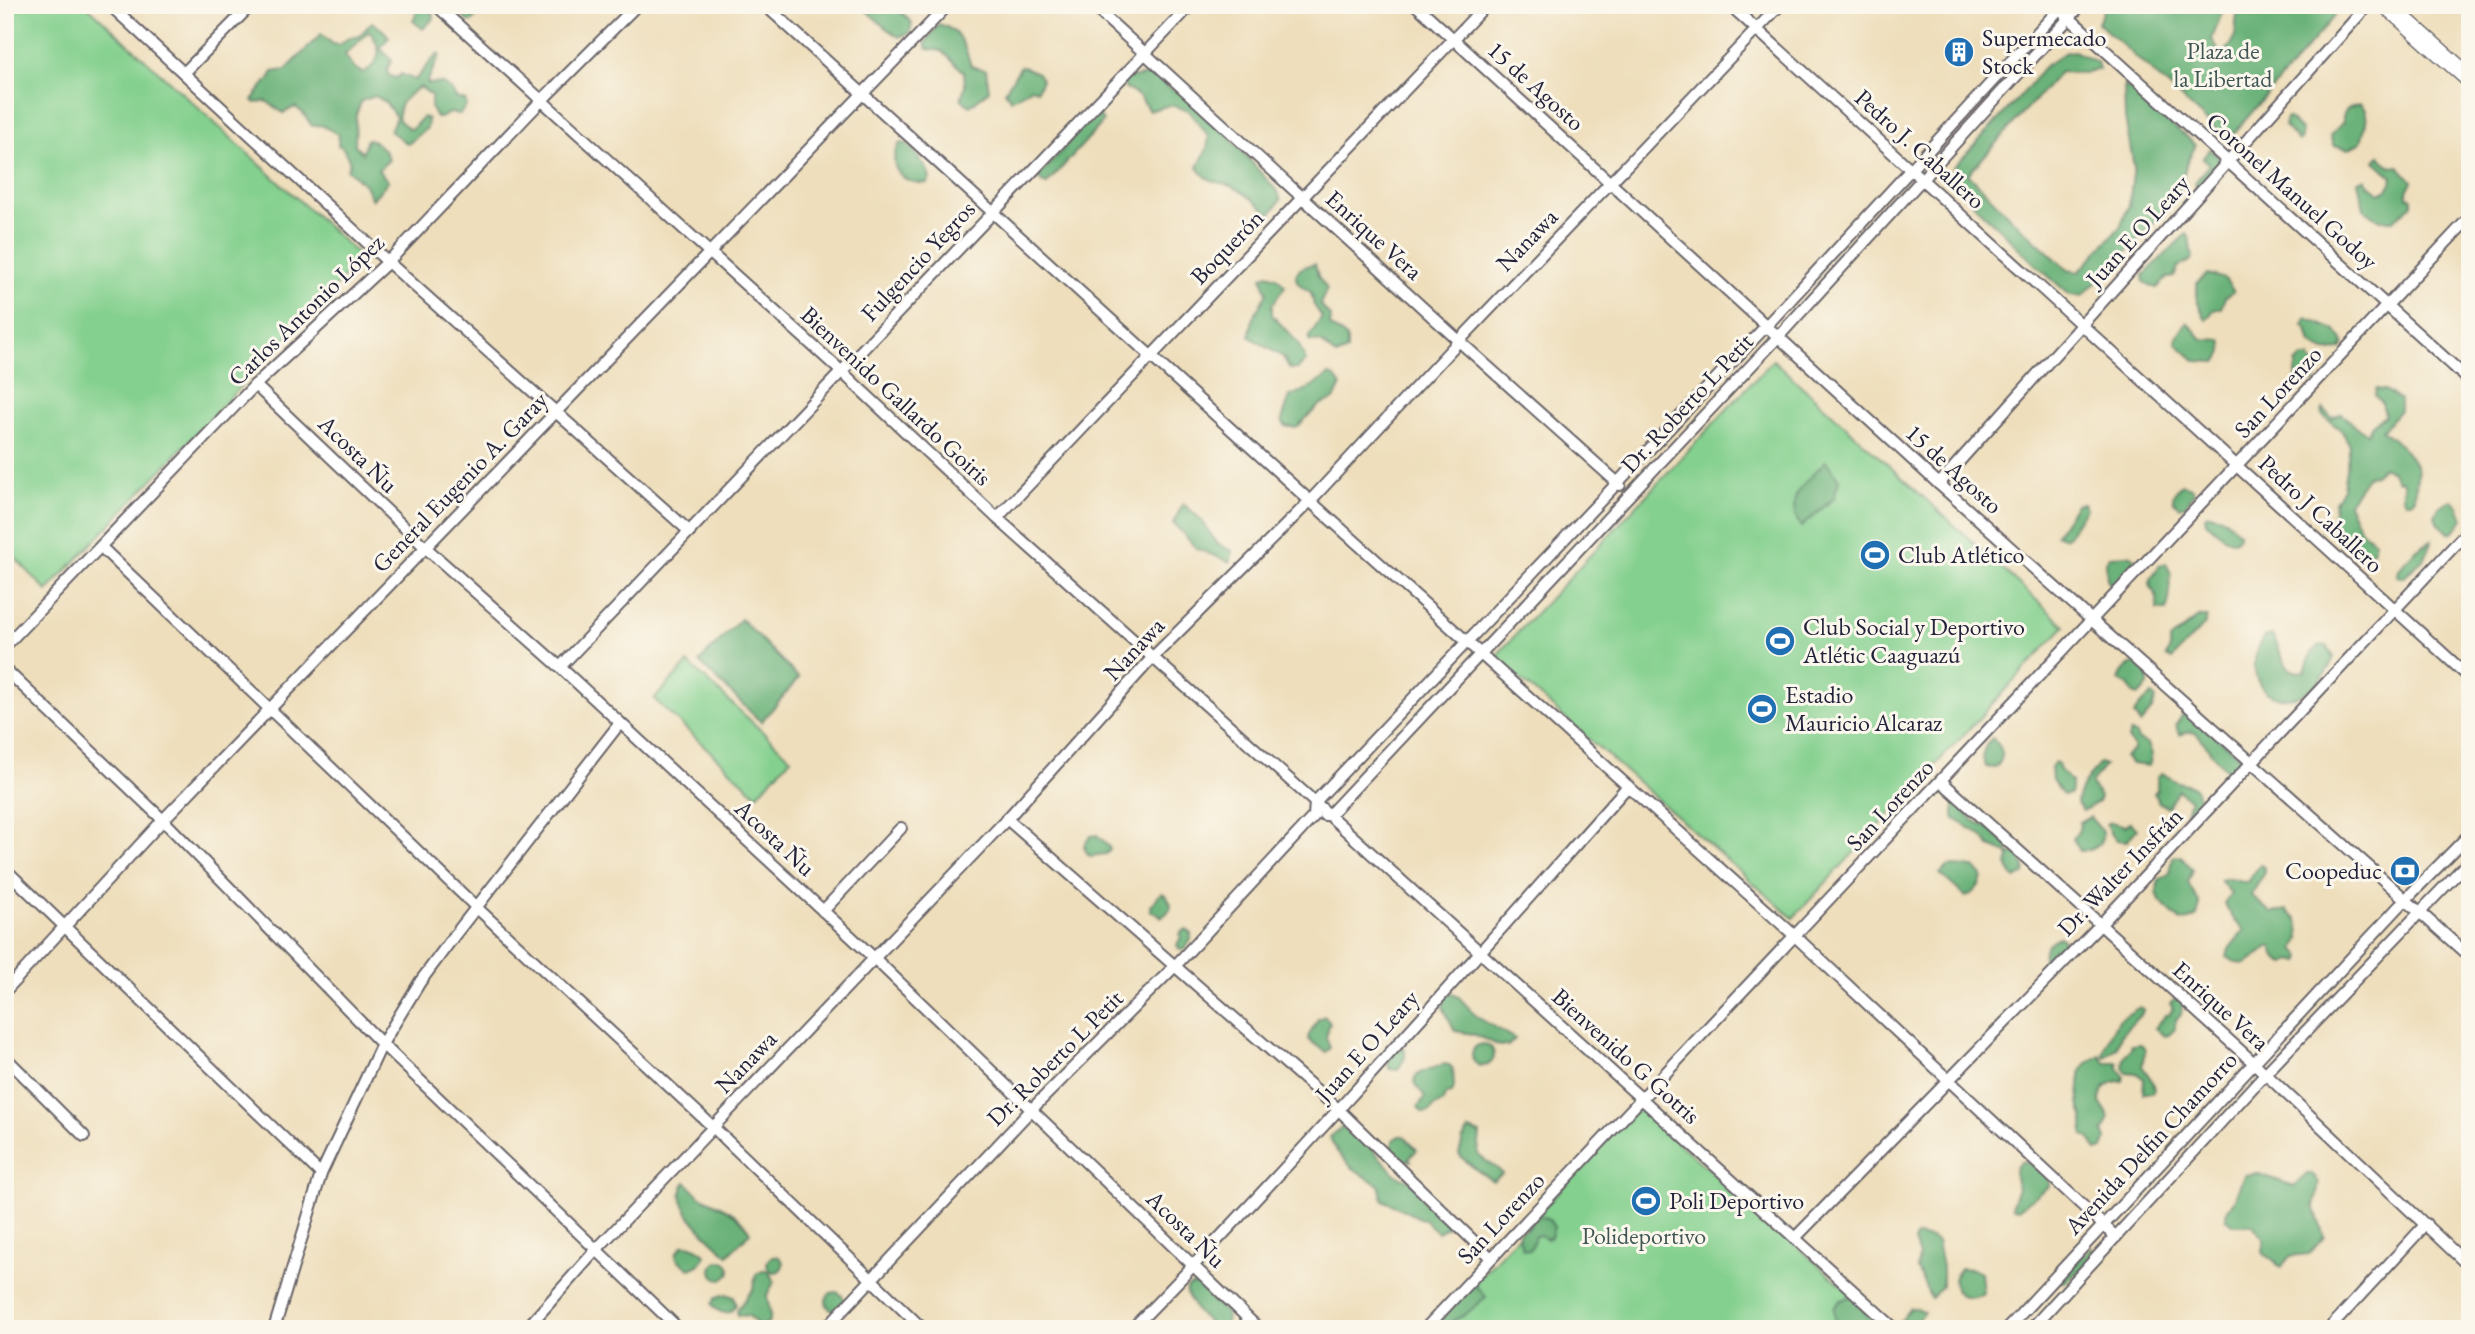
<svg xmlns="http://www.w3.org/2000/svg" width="2475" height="1334" font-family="'EB Garamond',serif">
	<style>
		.green { fill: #84d08e; stroke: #537964; stroke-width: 2 }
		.forest { fill: #6bb279; stroke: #466a5a; stroke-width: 2; fill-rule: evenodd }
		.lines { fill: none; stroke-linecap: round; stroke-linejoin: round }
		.minor-casing { stroke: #696468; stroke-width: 14 }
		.trunk-casing { stroke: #696468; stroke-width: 21 }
		.minor { stroke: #fff; stroke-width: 10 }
		.trunk { stroke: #fff; stroke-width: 18 }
		.labels { text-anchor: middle; stroke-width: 6; stroke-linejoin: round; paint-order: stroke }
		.poi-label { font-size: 24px; fill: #22223b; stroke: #fbf7ec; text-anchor: start }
		.park-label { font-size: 24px; fill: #3f5654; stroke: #fbf7ec }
		.street-label { font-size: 24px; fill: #22223b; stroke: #fbf7ec }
	</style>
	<rect width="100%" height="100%" fill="#fbf7ec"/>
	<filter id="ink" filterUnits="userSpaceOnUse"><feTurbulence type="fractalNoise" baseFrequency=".0143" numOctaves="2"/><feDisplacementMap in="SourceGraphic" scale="14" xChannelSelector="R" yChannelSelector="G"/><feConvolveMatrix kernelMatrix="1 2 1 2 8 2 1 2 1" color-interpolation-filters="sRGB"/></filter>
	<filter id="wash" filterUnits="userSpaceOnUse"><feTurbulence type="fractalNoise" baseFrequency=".00686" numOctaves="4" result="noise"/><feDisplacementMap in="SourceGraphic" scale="28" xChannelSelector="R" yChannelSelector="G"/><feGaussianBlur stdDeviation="1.57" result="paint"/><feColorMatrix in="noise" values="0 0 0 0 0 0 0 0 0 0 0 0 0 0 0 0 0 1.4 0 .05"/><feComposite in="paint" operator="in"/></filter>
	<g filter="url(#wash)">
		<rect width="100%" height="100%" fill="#eedebb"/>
		<g class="green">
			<path d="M5,5H86L362,258L47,591L5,547Z"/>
			<path d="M1773,360L2065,626L1793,918L1495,657Z"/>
			<path d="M688,663L791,758L757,795L654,699Z"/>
			<path d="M1637,1107L1892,1329H1432Z"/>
		</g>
		<g class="forest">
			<path d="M410,5H426L431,10L434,18L423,29L413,21L417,12Z"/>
			<path d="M452,5H485L472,22L467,21Z"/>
			<path d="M860,5C884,5 896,3 912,23L910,33L899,37L887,29Z"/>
			<path d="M2106,5H2225L2212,39L2221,55C2246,35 2228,27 2242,5H2339L2337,13L2235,132L2220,133L2098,23Z"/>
			<path d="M372,22L383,30L389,37L380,48L392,60L387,69L389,76L397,78L401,74L415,80L438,53L440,55L427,82L429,84L442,83L452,91L456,98L466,101V106L460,114L449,113L441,118L436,117L431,108V95L420,87C407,96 396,102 399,120L409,129H412L423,117L428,119L427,128L408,144L390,131L396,117L385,102L375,96L361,101L356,115L355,145L362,153L367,139C378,141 386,151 389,160L378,170L388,181L372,200L365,185L347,169L350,162L343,148L338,145L339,135L321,125L312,126L303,113L295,107L283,113L266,101L255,103L252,100L269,79L273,72L286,70L321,34L333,44L339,45L350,37H358ZM369,31C382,47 383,61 363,73L353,67L345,55Z"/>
			<path d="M939,24C961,30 965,47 971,66L986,70L989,90L970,106L961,99L965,86L964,72L942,51L927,49L925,43Z"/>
			<path d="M2074,51L2097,62L2099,69L2087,73L2060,72L1968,174L2013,220L2068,270L2079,272L2120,227L2129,205L2134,167L2125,118L2124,85L2196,145L2187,162L2179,195L2112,268L2082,296L2070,295L2038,267L1948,179L1954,167L2025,91L2044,67L2064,53Z"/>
			<path d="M1021,66L1038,73L1042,80L1037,90L1031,88L1011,100L1005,91Z"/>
			<path d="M1155,73L1169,88L1189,97L1225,132L1278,192L1281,200L1270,214C1259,205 1249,195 1237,189C1221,180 1209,186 1198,167L1207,149L1209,137L1188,110L1170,105L1149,111L1140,97L1125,88L1122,80Z"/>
			<path d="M2360,104C2372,113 2364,129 2361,142L2348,149L2333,145L2330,136L2343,122C2342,110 2349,106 2360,104Z"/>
			<path d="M1093,114L1100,115L1103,122L1046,185L1038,178Z"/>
			<path d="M2286,118H2289L2301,130V139L2298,141L2284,126Z"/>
			<path d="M900,143L908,144L927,169L930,178L927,183C902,185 885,167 900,143Z"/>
			<path d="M2210,149L2222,161L2197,191L2195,183L2209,164L2203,158Z"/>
			<path d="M2380,155L2383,160L2392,167L2399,166L2412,181L2407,191L2408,197L2412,198V205L2393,220H2380L2364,209L2358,181L2365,179L2368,184L2380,193C2387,191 2391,185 2393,177L2375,161Z"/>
			<path d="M2187,233C2192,239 2188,247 2193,255L2191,260L2178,267L2174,277L2167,278L2157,288L2144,282L2143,276Z"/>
			<path d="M1315,264L1318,276L1327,289L1320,304L1331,318L1330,326L1347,338V351L1336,356L1321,342L1309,341V337L1322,317L1314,305L1311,292C1289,281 1292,268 1315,264Z"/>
			<path d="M1268,274L1277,277L1285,286L1272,305V315L1298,343L1306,361L1298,369H1290L1283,357L1250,337C1250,320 1259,307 1267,293L1262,277Z"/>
			<path d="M2208,274L2225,279L2234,292L2225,297L2221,308L2214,310L2206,320L2197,301V283Z"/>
			<path d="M2306,318L2335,330L2344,342L2342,348C2328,353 2325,353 2311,344L2307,329L2303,325Z"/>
			<path d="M2187,322L2202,339L2222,340C2225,349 2223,355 2217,362L2196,361L2176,343L2177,337Z"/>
			<path d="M2302,358H2310L2312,362L2321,364L2322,367L2314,382H2296V364Z"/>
			<path d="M1329,375L1335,377L1341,385L1334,400L1321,404L1296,428L1285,426L1282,420L1290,396L1308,389Z"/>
			<path d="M2376,389L2385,390L2400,400V410L2382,430C2393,438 2419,460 2417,475C2417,483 2415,489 2415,498L2412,502H2406L2403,498V482L2401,480L2398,481L2393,472L2383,467L2374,475L2368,476L2348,504L2361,530L2374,541V549L2364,560L2354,558L2352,553L2355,540L2343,546L2339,544L2337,529L2332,526L2335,502L2343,488L2350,445L2341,430L2322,415L2323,409L2332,418L2342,413L2354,425L2367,433L2371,426L2385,415L2382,403L2375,396Z"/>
			<path d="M1826,461L1839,480L1834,498L1801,527C1782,496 1806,483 1826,461Z"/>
			<path d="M2182,484L2191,487L2194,492L2186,505L2179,507L2173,501V495Z"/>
			<path d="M2451,500L2458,506L2463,519L2454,531L2449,533L2438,524L2435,516L2439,507Z"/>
			<path d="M2083,503L2086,508L2069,535L2064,538L2056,534L2076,504Z"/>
			<path d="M1183,504C1189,509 1196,514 1201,520C1214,534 1209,542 1233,551L1230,562L1197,549L1173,523Z"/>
			<path d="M2208,514C2227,517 2226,519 2239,533V537L2234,541L2224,537L2206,522L2205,516Z"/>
			<path d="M2432,540L2423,560L2403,577L2397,575C2401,561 2418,547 2432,540Z"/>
			<path d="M2129,555L2133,556L2134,562C2128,571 2121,584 2110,584L2107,580L2106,561L2110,556Z"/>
			<path d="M2166,563L2171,574C2169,586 2172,599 2166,610H2157V597L2150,585L2151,578L2159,566Z"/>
			<path d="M2199,617H2207L2205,624L2172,659L2166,656L2170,649V640Z"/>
			<path d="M741,619L799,678L761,722L699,662Z"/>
			<path d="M2272,635C2282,648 2282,677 2305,671L2312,652L2319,645L2327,646L2334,657C2304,728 2230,697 2263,637Z"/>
			<path d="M2133,664L2138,665L2148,674V686L2139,695L2133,693L2128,685L2119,680C2121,672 2126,667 2133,664Z"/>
			<path d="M2152,695L2156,698L2152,710L2140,724L2134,715L2139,706Z"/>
			<path d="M2189,713L2239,756L2237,773H2230C2223,767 2216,759 2210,751C2199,738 2200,727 2179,735L2176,725L2182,716Z"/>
			<path d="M2130,733L2136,734L2137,739L2148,744L2152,754L2149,766L2132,764L2125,757L2133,750V746L2128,739Z"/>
			<path d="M1992,738C2003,747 2006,758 1995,768L1986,767C1980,755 1983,748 1992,738Z"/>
			<path d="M2055,762L2059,765V769L2071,782V794L2063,795L2052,780L2051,767Z"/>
			<path d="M2100,763L2105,765L2091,784L2100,797L2098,802L2083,811L2077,803C2079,787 2090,776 2100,763Z"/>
			<path d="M2162,773C2168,776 2172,780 2178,782C2197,787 2194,784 2201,803L2191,814L2186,813L2190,800L2178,790L2168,807L2158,802L2154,793L2157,790V777Z"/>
			<path d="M1954,800L1963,805L1965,813L1973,820L1989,828L2007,843L2009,854L1990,846L1980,834L1955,819L1954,816Z"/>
			<path d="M2090,817C2093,821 2098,826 2101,830C2107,843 2091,852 2080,851L2073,839L2079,830L2080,822Z"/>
			<path d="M2110,822L2126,826L2130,822L2137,829L2127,841L2117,840L2111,835L2106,824Z"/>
			<path d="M1097,835L1108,845L1110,850L1106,854L1090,856L1086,852L1084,845L1091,836Z"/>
			<path d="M2018,853L2025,867L2024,874L2015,879L2007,865L2010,854Z"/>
			<path d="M2181,856L2193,870L2188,883L2200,904L2197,916L2190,920L2181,921C2166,907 2152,901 2159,880L2170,873L2173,857Z"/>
			<path d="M2260,865L2264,867V874L2251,895L2271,913L2287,910L2296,919L2299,926L2300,939L2295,949L2302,957L2300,962L2292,960L2286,964C2276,962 2275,954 2272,946L2269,947L2246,964L2237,963L2227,957L2229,949L2244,930L2235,921L2224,903L2231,894L2220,880C2231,876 2237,883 2248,882Z"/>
			<path d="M1949,866L1974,867L1982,876C1981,886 1975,892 1966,897L1940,874Z"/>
			<path d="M1161,893L1166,895L1171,904L1170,910L1162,917L1151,911L1150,906Z"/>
			<path d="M1186,929L1191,934V940L1185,949L1180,950L1177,945L1181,937L1180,934Z"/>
			<path d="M2059,937L2063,940V947L2053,949L2044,961H2043C2042,948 2048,942 2059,937Z"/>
			<path d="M1450,993L1459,997L1477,1017L1515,1039L1508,1046H1500L1473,1034L1455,1031L1443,1007L1444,998Z"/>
			<path d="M2179,995L2184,1002L2181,1014L2175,1020V1029L2169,1035L2164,1036L2155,1028L2166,1015H2169L2173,1008L2170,1003Z"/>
			<path d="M2140,1007L2143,1009L2142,1013L2121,1035L2117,1048L2105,1057L2103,1054L2111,1032L2120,1019Z"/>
			<path d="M1325,1016L1330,1022L1326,1037L1330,1048L1326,1052L1309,1040L1308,1037L1318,1019Z"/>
			<circle cx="1483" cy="1055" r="11"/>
			<path d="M2141,1044L2145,1050L2142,1066L2153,1082L2155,1089L2153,1093H2143L2144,1079L2136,1073L2126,1072L2123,1067L2124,1056L2132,1048L2131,1045Z"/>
			<path d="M1402,1047L1405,1049V1057L1398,1070L1390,1069L1388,1065L1391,1052Z"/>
			<path d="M2100,1055L2106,1063H2118L2117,1067L2124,1076L2123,1081C2108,1081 2100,1088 2100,1103C2108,1112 2113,1120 2103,1131L2106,1140L2103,1149L2097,1151L2090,1139L2083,1135V1116C2075,1102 2082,1088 2080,1073L2086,1064Z"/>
			<path d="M1443,1064L1449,1065L1453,1069L1454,1087L1452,1093L1446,1094L1442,1103L1436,1105L1429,1112L1423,1113L1418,1107L1425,1097C1421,1089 1414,1089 1415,1077C1425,1067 1432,1071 1443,1064Z"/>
			<path d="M1341,1128H1353L1396,1175L1412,1181L1423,1200L1437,1207L1449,1226L1438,1232L1424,1220L1383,1200L1379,1185C1359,1173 1337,1160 1330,1137Z"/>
			<path d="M1469,1130L1480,1134L1478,1154C1485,1163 1496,1164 1502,1174L1493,1181C1481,1173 1468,1165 1459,1154L1463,1139Z"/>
			<path d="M1399,1136H1404L1417,1150L1409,1158L1411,1161L1403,1160L1392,1151L1393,1140Z"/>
			<path d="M2022,1161C2033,1165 2050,1173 2049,1186L2018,1209L2013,1208L2012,1204L2018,1188C2014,1178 2012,1168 2022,1161Z"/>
			<path d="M2259,1174L2294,1186L2307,1174H2312L2319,1184L2314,1206L2324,1237L2309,1254L2290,1256L2281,1267L2263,1253L2264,1240L2253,1225H2234L2227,1219L2226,1213L2234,1201L2244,1175Z"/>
			<path d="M686,1182C691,1187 696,1194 702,1197C722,1208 738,1211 750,1233L728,1255C713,1241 667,1204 686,1182Z"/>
			<path d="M1538,1216L1548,1218L1554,1227L1551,1237L1547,1239L1540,1235L1535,1236L1532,1246L1529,1250L1523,1249L1518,1235L1520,1231L1530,1227V1222Z"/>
			<path d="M1916,1236L1931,1238L1937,1242L1942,1267V1286L1931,1299L1917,1269L1919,1256L1914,1242Z"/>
			<path d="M683,1245C691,1244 701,1249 706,1256L699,1265L690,1269L677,1259L676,1254Z"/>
			<path d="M2092,1247L2095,1255L2067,1282H2060V1278Z"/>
			<circle cx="775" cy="1264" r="8"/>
			<circle cx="721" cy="1270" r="9"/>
			<path d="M1960,1268L1972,1269L1981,1273L1983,1294C1972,1297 1963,1299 1955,1290L1954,1279Z"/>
			<path d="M765,1270L769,1272L774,1282L767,1295C768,1307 777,1323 760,1327L749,1316L738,1315L737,1310L753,1289L756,1274Z"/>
			<path d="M1474,1284L1486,1297L1465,1315L1445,1325L1442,1318Z"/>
			<path d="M1192,1285C1206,1285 1207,1292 1213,1302C1219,1309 1226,1308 1227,1319L1225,1324L1215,1328L1197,1312L1186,1293L1187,1288Z"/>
			<circle cx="835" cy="1301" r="9"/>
			<path d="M726,1294L734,1297L736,1304L732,1311C723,1315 717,1312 712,1304L717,1297Z"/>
			<path d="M1853,1297C1867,1309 1862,1318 1881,1329C1866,1329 1855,1324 1842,1325L1835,1320L1834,1308L1841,1300Z"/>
			<path d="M1911,1308H1916L1924,1312L1913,1328L1900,1322Z"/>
		</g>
	</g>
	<g filter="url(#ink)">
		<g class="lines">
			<g class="minor-casing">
				<g id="minor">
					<path d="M110,5L388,262L690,532"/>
					<path d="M436,5L842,372L997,518L1329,815L1895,1329"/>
					<path d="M765,5L1310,501L1795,936L2116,1237"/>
					<path d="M1092,5L1459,341L1620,485"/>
					<path d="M1416,5L1939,484L2470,957"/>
					<path d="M1730,5C1976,230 2223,454 2470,678"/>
					<path d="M2065,14L2470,381"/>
					<path d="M184,73L251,5"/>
					<path d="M255,385L426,548L560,667L874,958L1259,1329"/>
					<path d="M1939,484L2368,5"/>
					<path d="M997,518L1486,5"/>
					<path d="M101,547L476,907L713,1127L923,1329"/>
					<path d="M5,646L255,385L388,262L542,100L637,5"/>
					<path d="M560,667L1191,5"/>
					<path d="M5,669L163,820L382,1044L679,1329"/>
					<path d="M1941,781L2254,1063L2470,1267"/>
					<path d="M1324,815H1329L1778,337L2081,5"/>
					<path d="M1007,819L1338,1109L1491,1258"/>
					<path d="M5,869L321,1174"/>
					<path d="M823,911L901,828"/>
					<path d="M5,991L163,820L948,5"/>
					<path d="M5,1057L84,1136"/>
					<path d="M1795,1238L2099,926L2470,529"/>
					<path d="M274,1329L321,1174L382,1044L420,982L454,936L620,723"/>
					<path d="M526,1329L596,1250L1007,819L1153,657L1310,501L1459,341L1780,5"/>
					<path d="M825,1329L1031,1110L1175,966L1314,816L1315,802L1767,325L2063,5"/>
					<path d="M1132,1329C1303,1154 1465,969 1628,786"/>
					<path d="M1425,1329L2470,217"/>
					<path d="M2007,1329L2406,899L2470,834"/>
					<path d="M2031,1329L2265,1074L2470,860"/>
					<path d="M2329,1329L2426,1224"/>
				</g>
			</g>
			<g class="trunk-casing">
				<path id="trunk" d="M2387,5L2470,79"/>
			</g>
			<use href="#minor" class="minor"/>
			<use href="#trunk" class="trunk"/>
		</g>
	</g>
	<defs>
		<g id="building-disc" transform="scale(1.575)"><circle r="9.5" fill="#1f6fb2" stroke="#fbf7ec"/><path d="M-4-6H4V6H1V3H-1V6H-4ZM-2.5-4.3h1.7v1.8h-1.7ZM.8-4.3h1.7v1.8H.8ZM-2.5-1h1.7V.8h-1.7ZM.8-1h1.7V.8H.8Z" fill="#fff"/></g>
		<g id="stadium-disc" transform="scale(1.575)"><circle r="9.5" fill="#1f6fb2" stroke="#fbf7ec"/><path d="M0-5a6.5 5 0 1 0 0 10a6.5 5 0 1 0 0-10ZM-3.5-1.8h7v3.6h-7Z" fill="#fff"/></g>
		<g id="bank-disc" transform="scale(1.575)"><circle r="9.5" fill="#1f6fb2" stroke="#fbf7ec"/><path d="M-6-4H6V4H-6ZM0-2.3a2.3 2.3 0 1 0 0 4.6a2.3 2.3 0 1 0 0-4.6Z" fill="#fff"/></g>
	</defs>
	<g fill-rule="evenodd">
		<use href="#building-disc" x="1959" y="52"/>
		<use href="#stadium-disc" x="1875" y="555"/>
		<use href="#stadium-disc" x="1780" y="641"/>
		<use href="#stadium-disc" x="1762" y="709"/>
		<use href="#bank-disc" x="2405" y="871"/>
		<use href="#stadium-disc" x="1646" y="1201"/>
	</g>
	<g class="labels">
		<g class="poi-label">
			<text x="1982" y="46">Supermecado<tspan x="1982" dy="28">Stock</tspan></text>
			<text x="1898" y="563">Club Atlético</text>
			<text x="1803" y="635">Club Social y Deportivo<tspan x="1803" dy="28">Atlétic Caaguazú</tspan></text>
			<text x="1785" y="703">Estadio<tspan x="1785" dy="28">Mauricio Alcaraz</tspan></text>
			<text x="2382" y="879" text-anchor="end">Coopeduc</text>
			<text x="1669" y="1209">Poli Deportivo</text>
		</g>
		<g class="park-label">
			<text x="2223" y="59">Plaza de<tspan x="2223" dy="28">la Libertad</tspan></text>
			<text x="1644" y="1244">Polideportivo</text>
		</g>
		<g class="street-label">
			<text transform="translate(1536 86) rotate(42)" y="8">15 de Agosto</text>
			<text transform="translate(1920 149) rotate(42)" y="8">Pedro J. Caballero</text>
			<text transform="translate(2292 191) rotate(42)" y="8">Coronel Manuel Godoy</text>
			<text transform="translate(2138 231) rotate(-48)" y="8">Juan E O Leary</text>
			<text transform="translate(1374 235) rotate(42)" y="8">Enrique Vera</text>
			<text transform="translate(1527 240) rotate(-46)" y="8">Nanawa</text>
			<text transform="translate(1227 247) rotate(-46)" y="8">Boquerón</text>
			<text transform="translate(918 261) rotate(-47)" y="8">Fulgencio Yegros</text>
			<text transform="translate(306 310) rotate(-44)" y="8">Carlos Antonio López</text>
			<text transform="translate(2278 392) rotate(-47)" y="8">San Lorenzo</text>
			<text transform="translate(896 396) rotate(43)" y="8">Bienvenido Gallardo Goiris</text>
			<text transform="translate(1687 403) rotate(-47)" y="8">Dr. Roberto L Petit</text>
			<text transform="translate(358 454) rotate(44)" y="8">Acosta Ñu</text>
			<text transform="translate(1954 469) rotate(42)" y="8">15 de Agosto</text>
			<text transform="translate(460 482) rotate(-46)" y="8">General Eugenio A. Garay</text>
			<text transform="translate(2321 514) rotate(43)" y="8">Pedro J Caballero</text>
			<text transform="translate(1134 649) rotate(-47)" y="8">Nanawa</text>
			<text transform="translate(1890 805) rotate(-47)" y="8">San Lorenzo</text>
			<text transform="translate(775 838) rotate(43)" y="8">Acosta Ñu</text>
			<text transform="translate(2120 872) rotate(-46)" y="8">Dr. Walter Insfrán</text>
			<text transform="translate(2221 1006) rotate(42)" y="8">Enrique Vera</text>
			<text transform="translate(1367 1046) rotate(-48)" y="8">Juan E O Leary</text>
			<text transform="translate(1626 1056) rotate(42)" y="8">Bienvenido G Gotris</text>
			<text transform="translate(1055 1058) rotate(-45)" y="8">Dr. Roberto L Petit</text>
			<text transform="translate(746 1062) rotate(-46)" y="8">Nanawa</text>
			<text transform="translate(2151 1143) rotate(-47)" y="8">Avenida Delfin Chamorro</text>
			<text transform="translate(1501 1218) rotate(-47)" y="8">San Lorenzo</text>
			<text transform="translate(1186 1229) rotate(44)" y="8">Acosta Ñu</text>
		</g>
	</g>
	<rect width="2475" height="1334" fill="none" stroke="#fbf7ec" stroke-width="28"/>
</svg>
